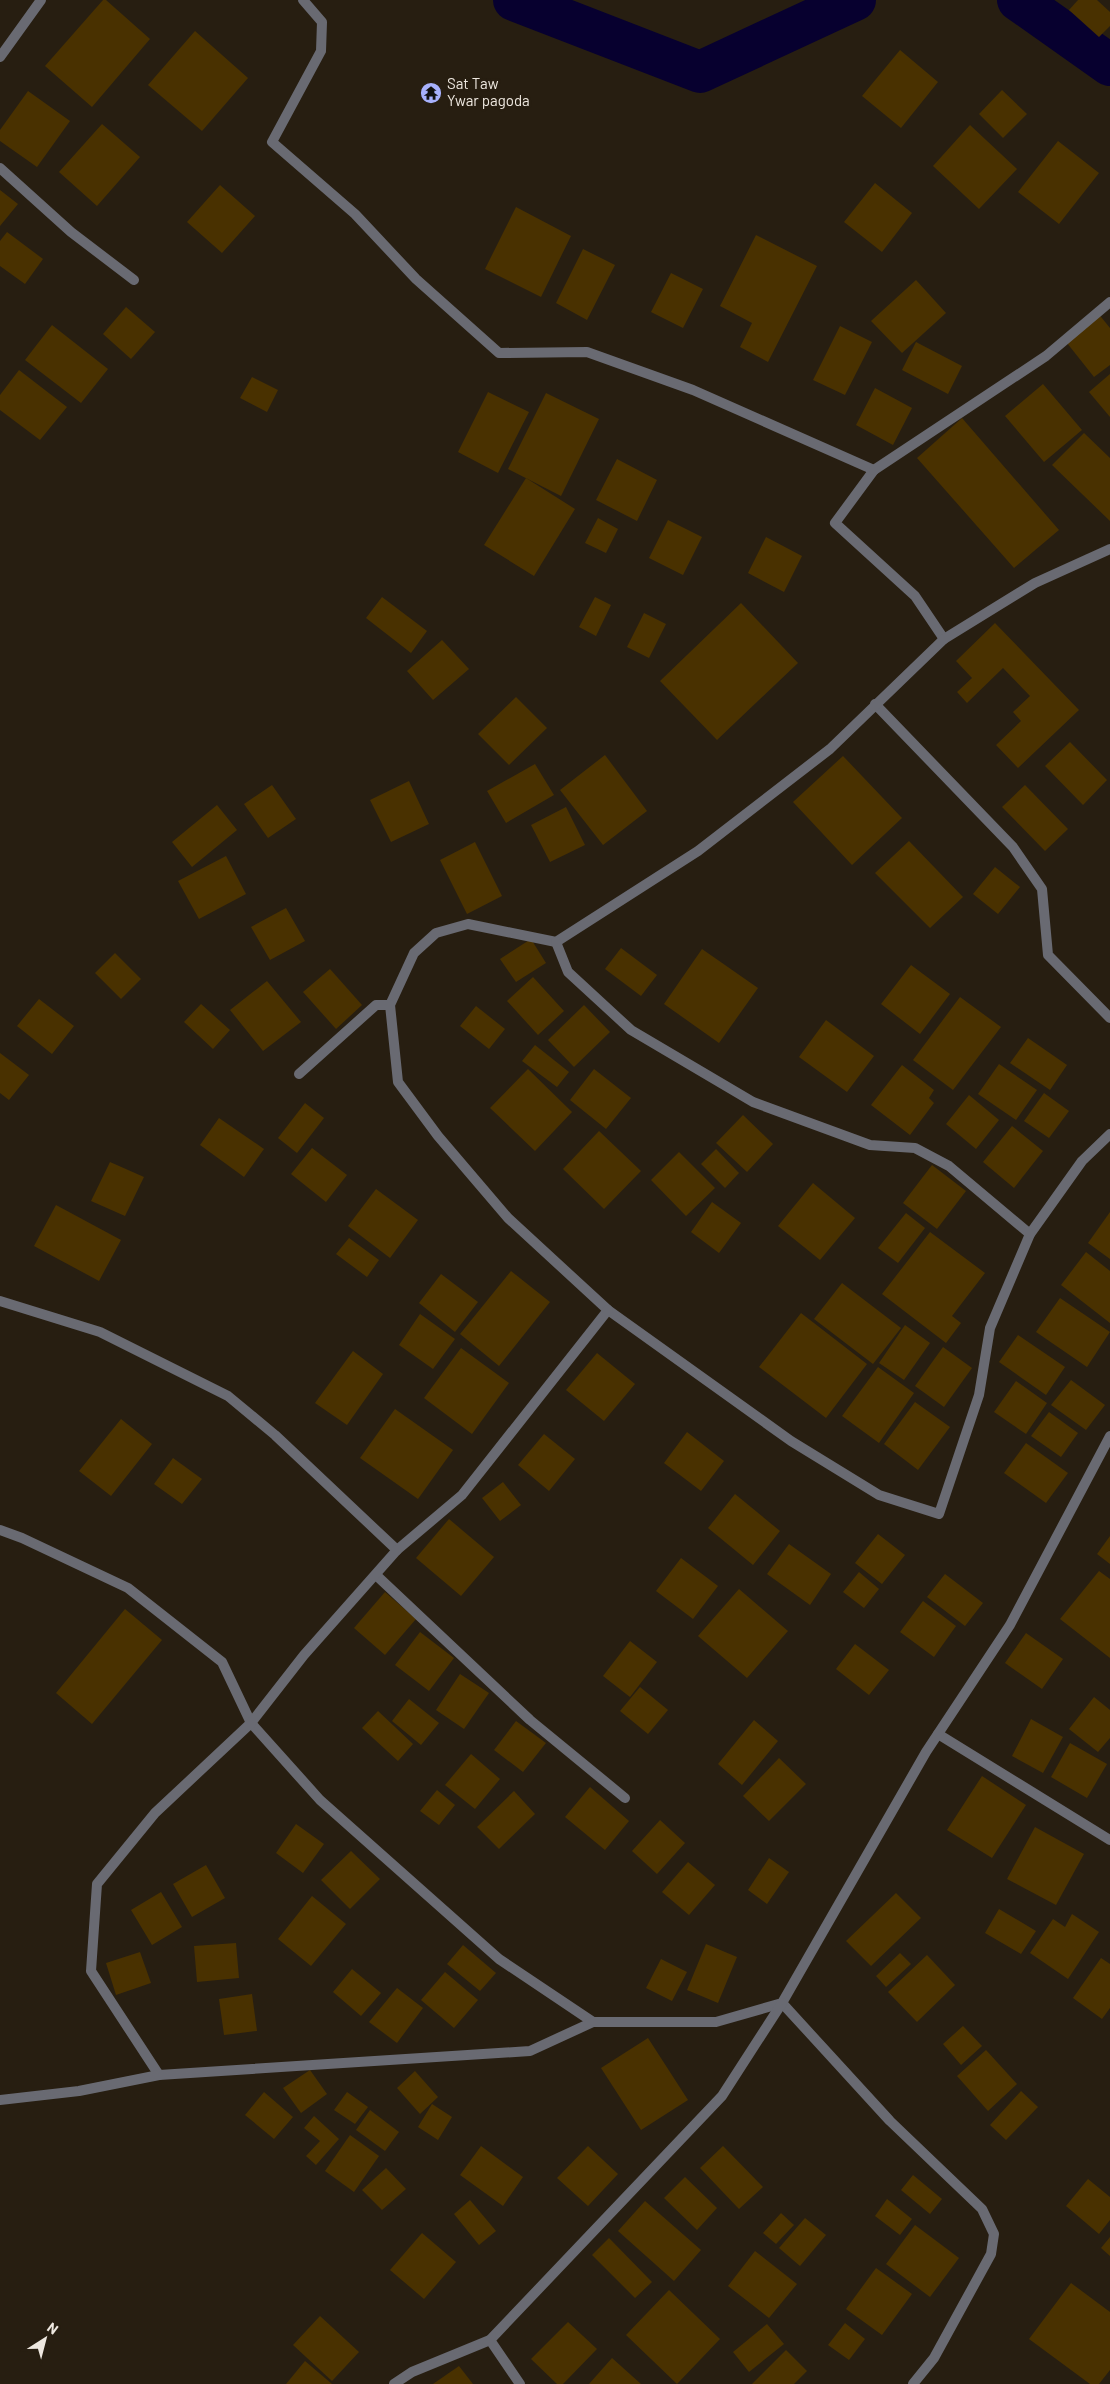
<svg xmlns="http://www.w3.org/2000/svg" width="1110" height="2384" font-family="Barlow,sans-serif">
	<style>
		.lines { fill: none; stroke-linecap: round; stroke-linejoin: round }
		.canal { stroke: #07002f; stroke-width: 42 }
		.building { fill: #493100 }
		.service { stroke: #696a72; stroke-width: 10 }
		.pedestrian { stroke: #696a72; stroke-width: 10 }
		.minor { stroke: #696a72; stroke-width: 10 }
		.labels { text-anchor: middle; stroke-width: 5; stroke-linejoin: round; paint-order: stroke }
		.poi-label { font-size: 15px; fill: #eee8e0; stroke: #271e11; text-anchor: start }
	</style>
	<rect width="100%" height="100%" fill="#271e11"/>
	<g class="lines">
		<g class="canal">
			<path d="M514,0L700,72L855,0"/>
			<path d="M1018,0L1110,65"/>
		</g>
	</g>
	<g class="building">
		<path d="M103,0H106L150,39L92,107L45,66Z"/>
		<path d="M1078,0H1097L1110,12V26L1099,37L1069,10Z"/>
		<path d="M195,31L248,78L202,131L148,85Z"/>
		<path d="M900,50L938,82L901,128L862,96Z"/>
		<path d="M1002,90L1027,114L1003,138L979,114Z"/>
		<path d="M28,91L70,121L37,167L0,141V130Z"/>
		<path d="M102,124L140,157L97,206L59,172Z"/>
		<path d="M970,125L1017,169L979,209L933,166Z"/>
		<path d="M1058,141L1099,173L1059,224L1018,192Z"/>
		<path d="M875,183L912,213L882,252L844,222Z"/>
		<path d="M220,185L255,216L222,253L187,222Z"/>
		<path d="M0,190L18,204L0,226Z"/>
		<path d="M516,207L571,236L541,297L485,269Z"/>
		<path d="M7,232L43,259L25,284L0,266V241Z"/>
		<path d="M756,235L817,266L768,362L740,347L752,323L720,306Z"/>
		<path d="M583,249L615,265L587,320L556,303Z"/>
		<path d="M671,273L703,289L683,328L651,312Z"/>
		<path d="M916,280L946,313L902,353L871,321Z"/>
		<path d="M126,307L155,332L131,359L103,334Z"/>
		<path d="M1097,312L1110,328V365L1094,377L1063,338Z"/>
		<path d="M52,325L108,369L81,403L25,360Z"/>
		<path d="M840,326L872,342L845,395L813,380Z"/>
		<path d="M916,342L962,366L948,394L902,370Z"/>
		<path d="M19,370L67,407L40,440L0,410V395Z"/>
		<path d="M1110,374V417L1089,392Z"/>
		<path d="M252,377L278,390L267,412L240,398Z"/>
		<path d="M1043,384L1082,430L1044,462L1005,416Z"/>
		<path d="M875,388L912,408L893,445L856,425Z"/>
		<path d="M488,392L529,412L498,473L458,452Z"/>
		<path d="M546,393L599,419L561,496L508,469Z"/>
		<path d="M962,418L1059,530L1014,568L917,458Z"/>
		<path d="M1084,433L1110,458V521L1052,465Z"/>
		<path d="M617,459L657,480L637,521L596,500Z"/>
		<path d="M526,478L575,509L534,576L484,545Z"/>
		<path d="M598,518L618,529L606,553L585,543Z"/>
		<path d="M668,520L702,537L683,575L649,558Z"/>
		<path d="M766,537L802,556L784,592L748,573Z"/>
		<path d="M382,597L427,631L411,653L366,618Z"/>
		<path d="M595,597L611,605L596,636L579,627Z"/>
		<path d="M741,603L798,663L717,740L660,681Z"/>
		<path d="M644,613L666,624L649,658L627,647Z"/>
		<path d="M995,623L1079,710L1018,768L996,745L1021,721L1013,712L1030,696L1003,668L967,703L957,692L972,678L956,661Z"/>
		<path d="M442,640L469,669L433,700L407,671Z"/>
		<path d="M516,697L547,728L509,765L478,734Z"/>
		<path d="M1070,742L1107,780L1083,805L1045,766Z"/>
		<path d="M605,755L647,811L603,845L560,790Z"/>
		<path d="M843,756L902,818L852,865L793,802Z"/>
		<path d="M535,764L554,795L506,823L487,791Z"/>
		<path d="M409,781L429,824L391,842L370,800Z"/>
		<path d="M272,785L296,819L268,838L244,804Z"/>
		<path d="M1025,785L1068,829L1045,851L1002,807Z"/>
		<path d="M217,805L237,830L192,867L172,842Z"/>
		<path d="M566,807L585,845L550,862L531,825Z"/>
		<path d="M909,841L963,897L930,928L875,873Z"/>
		<path d="M475,842L502,896L467,914L440,860Z"/>
		<path d="M226,856L246,894L199,919L178,881Z"/>
		<path d="M995,867L1020,887L998,914L973,894Z"/>
		<path d="M286,908L305,941L270,960L251,927Z"/>
		<path d="M531,939L546,963L516,982L500,959Z"/>
		<path d="M621,948L657,975L641,996L605,969Z"/>
		<path d="M702,949L758,988L719,1043L664,1004Z"/>
		<path d="M115,953L141,979L121,999L95,973Z"/>
		<path d="M911,965L950,994L920,1034L881,1004Z"/>
		<path d="M330,969L362,1005L336,1029L303,992Z"/>
		<path d="M533,977L564,1011L538,1035L507,1001Z"/>
		<path d="M267,981L301,1022L263,1051L230,1010Z"/>
		<path d="M960,997L1001,1027L953,1090L913,1060Z"/>
		<path d="M39,999L74,1026L52,1054L17,1026Z"/>
		<path d="M201,1004L230,1030L213,1049L184,1022Z"/>
		<path d="M584,1005L610,1032L574,1067L548,1040Z"/>
		<path d="M476,1006L505,1029L489,1049L460,1026Z"/>
		<path d="M826,1020L874,1056L847,1092L799,1057Z"/>
		<path d="M1028,1038L1067,1065L1050,1090L1010,1063Z"/>
		<path d="M535,1045L569,1072L557,1087L522,1061Z"/>
		<path d="M0,1053L29,1075L9,1100L0,1093Z"/>
		<path d="M999,1064L1037,1090L1016,1120L978,1094Z"/>
		<path d="M902,1065L934,1090L929,1098L934,1103L910,1135L871,1105Z"/>
		<path d="M528,1069L572,1112L535,1151L490,1108Z"/>
		<path d="M594,1069L631,1098L606,1129L570,1100Z"/>
		<path d="M1044,1093L1069,1111L1049,1138L1024,1121Z"/>
		<path d="M969,1095L999,1120L976,1149L946,1124Z"/>
		<path d="M305,1103L324,1118L297,1153L278,1138Z"/>
		<path d="M743,1115L773,1144L747,1172L716,1143Z"/>
		<path d="M219,1118L264,1149L244,1177L200,1145Z"/>
		<path d="M1012,1126L1043,1151L1014,1188L983,1162Z"/>
		<path d="M599,1131L641,1171L604,1209L563,1169Z"/>
		<path d="M312,1148L347,1175L326,1202L291,1174Z"/>
		<path d="M716,1149L739,1173L725,1188L701,1164Z"/>
		<path d="M679,1152L715,1188L686,1216L651,1180Z"/>
		<path d="M110,1162L144,1177L125,1216L91,1201Z"/>
		<path d="M932,1165L966,1191L937,1229L903,1203Z"/>
		<path d="M813,1183L855,1218L820,1260L778,1226Z"/>
		<path d="M376,1189L418,1220L390,1258L348,1226Z"/>
		<path d="M712,1202L741,1223L719,1253L691,1232Z"/>
		<path d="M56,1205L121,1240L99,1281L34,1246Z"/>
		<path d="M1110,1212V1259L1088,1243Z"/>
		<path d="M906,1213L925,1228L898,1263L878,1248Z"/>
		<path d="M930,1232L985,1273L952,1316L961,1323L946,1343L882,1294Z"/>
		<path d="M349,1238L379,1260L367,1277L336,1254Z"/>
		<path d="M1086,1252L1110,1271V1323L1061,1285Z"/>
		<path d="M511,1271L550,1302L499,1366L460,1334Z"/>
		<path d="M441,1274L478,1302L455,1332L419,1303Z"/>
		<path d="M842,1283L901,1328L873,1364L814,1319Z"/>
		<path d="M1060,1298L1110,1332L1087,1367L1036,1332Z"/>
		<path d="M801,1313L867,1364L826,1418L759,1367Z"/>
		<path d="M420,1314L455,1339L433,1369L399,1345Z"/>
		<path d="M905,1325L930,1343L904,1380L879,1363Z"/>
		<path d="M1018,1335L1065,1367L1046,1395L999,1362Z"/>
		<path d="M943,1347L972,1368L944,1407L915,1386Z"/>
		<path d="M461,1348L509,1383L472,1434L424,1398Z"/>
		<path d="M353,1351L383,1374L347,1425L315,1403Z"/>
		<path d="M597,1353L635,1384L604,1421L566,1390Z"/>
		<path d="M878,1367L914,1393L879,1443L842,1416Z"/>
		<path d="M1071,1380L1105,1405L1086,1430L1051,1405Z"/>
		<path d="M1016,1381L1047,1403L1026,1434L994,1412Z"/>
		<path d="M915,1402L950,1427L918,1470L884,1444Z"/>
		<path d="M395,1409L453,1450L418,1499L360,1458Z"/>
		<path d="M1049,1412L1078,1433L1061,1457L1031,1436Z"/>
		<path d="M121,1419L152,1444L111,1496L79,1471Z"/>
		<path d="M687,1432L724,1461L701,1491L664,1463Z"/>
		<path d="M544,1434L575,1459L549,1491L518,1465Z"/>
		<path d="M1026,1443L1068,1473L1046,1503L1004,1473Z"/>
		<path d="M173,1458L202,1479L182,1504L154,1484Z"/>
		<path d="M503,1482L521,1505L500,1521L482,1498Z"/>
		<path d="M735,1494L780,1531L753,1565L708,1528Z"/>
		<path d="M449,1519L494,1557L461,1596L416,1558Z"/>
		<path d="M878,1534L905,1555L882,1584L855,1563Z"/>
		<path d="M1110,1536V1564L1097,1554Z"/>
		<path d="M789,1544L831,1574L810,1605L767,1574Z"/>
		<path d="M681,1558L718,1586L693,1619L656,1591Z"/>
		<path d="M1099,1571L1110,1579V1658L1060,1619Z"/>
		<path d="M859,1572L879,1589L864,1608L843,1592Z"/>
		<path d="M945,1574L983,1603L965,1626L927,1597Z"/>
		<path d="M739,1589L788,1631L747,1678L698,1636Z"/>
		<path d="M385,1592L416,1619L385,1655L354,1628Z"/>
		<path d="M923,1601L956,1626L934,1657L900,1632Z"/>
		<path d="M125,1609L162,1640L92,1724L56,1693Z"/>
		<path d="M420,1632L454,1658L429,1691L395,1665Z"/>
		<path d="M1026,1633L1063,1659L1042,1689L1005,1663Z"/>
		<path d="M630,1641L657,1662L630,1697L603,1676Z"/>
		<path d="M855,1644L889,1670L869,1695L836,1669Z"/>
		<path d="M460,1674L489,1693L464,1729L436,1710Z"/>
		<path d="M640,1687L668,1710L648,1734L620,1711Z"/>
		<path d="M1094,1697L1110,1710V1738L1098,1752L1069,1729Z"/>
		<path d="M409,1699L439,1723L421,1745L392,1721Z"/>
		<path d="M378,1711L413,1744L398,1761L362,1728Z"/>
		<path d="M1031,1719L1063,1737L1043,1773L1012,1756Z"/>
		<path d="M754,1720L778,1741L742,1785L718,1764Z"/>
		<path d="M516,1721L546,1743L523,1772L494,1750Z"/>
		<path d="M1070,1743L1107,1764L1087,1798L1051,1777Z"/>
		<path d="M471,1754L500,1779L475,1809L445,1785Z"/>
		<path d="M779,1758L806,1784L769,1821L743,1796Z"/>
		<path d="M982,1776L1026,1805L992,1858L947,1830Z"/>
		<path d="M590,1787L629,1821L605,1850L565,1817Z"/>
		<path d="M437,1790L455,1805L439,1825L420,1811Z"/>
		<path d="M514,1791L535,1814L499,1849L477,1827Z"/>
		<path d="M660,1820L685,1843L657,1874L632,1851Z"/>
		<path d="M296,1824L324,1844L303,1873L276,1853Z"/>
		<path d="M1035,1827L1084,1854L1056,1905L1007,1879Z"/>
		<path d="M351,1851L380,1879L350,1909L321,1880Z"/>
		<path d="M769,1858L789,1872L767,1904L748,1890Z"/>
		<path d="M688,1862L715,1885L689,1915L662,1892Z"/>
		<path d="M206,1865L225,1898L192,1917L173,1884Z"/>
		<path d="M161,1892L182,1927L152,1945L131,1910Z"/>
		<path d="M896,1893L921,1918L871,1966L846,1941Z"/>
		<path d="M312,1896L346,1924L311,1966L278,1939Z"/>
		<path d="M999,1909L1036,1931L1021,1954L985,1933Z"/>
		<path d="M1072,1914L1099,1932L1068,1979L1030,1953L1053,1919L1065,1927Z"/>
		<path d="M236,1943L239,1978L197,1982L194,1946Z"/>
		<path d="M706,1944L737,1957L718,2003L687,1990Z"/>
		<path d="M463,1945L496,1973L480,1991L447,1964Z"/>
		<path d="M140,1952L151,1983L116,1995L106,1963Z"/>
		<path d="M900,1953L911,1964L886,1987L876,1976Z"/>
		<path d="M927,1955L955,1985L917,2022L888,1992Z"/>
		<path d="M1101,1958L1110,1964V2008L1102,2019L1073,1998Z"/>
		<path d="M661,1959L687,1972L672,2001L646,1988Z"/>
		<path d="M352,1969L381,1993L361,2016L333,1992Z"/>
		<path d="M445,1972L478,2000L454,2028L421,2000Z"/>
		<path d="M397,1988L423,2008L397,2043L369,2022Z"/>
		<path d="M252,1994L257,2031L224,2035L219,1999Z"/>
		<path d="M963,2026L982,2046L961,2065L943,2044Z"/>
		<path d="M648,2038L688,2100L641,2130L601,2068Z"/>
		<path d="M986,2050L1017,2084L988,2111L957,2076Z"/>
		<path d="M310,2070L327,2094L301,2113L283,2088Z"/>
		<path d="M415,2071L438,2097L420,2114L397,2088Z"/>
		<path d="M1021,2091L1038,2107L1006,2140L990,2125Z"/>
		<path d="M264,2092L293,2117L274,2139L245,2115Z"/>
		<path d="M347,2092L368,2107L355,2124L334,2110Z"/>
		<path d="M432,2104L452,2117L438,2140L418,2127Z"/>
		<path d="M370,2110L399,2132L385,2151L356,2130Z"/>
		<path d="M314,2116L339,2139L316,2165L306,2156L320,2141L304,2128Z"/>
		<path d="M350,2135L379,2156L354,2192L325,2171Z"/>
		<path d="M481,2146L523,2177L503,2206L460,2175Z"/>
		<path d="M588,2146L618,2174L588,2206L557,2178Z"/>
		<path d="M723,2146L763,2187L739,2209L700,2168Z"/>
		<path d="M386,2168L406,2189L382,2210L362,2190Z"/>
		<path d="M913,2175L942,2199L930,2214L901,2190Z"/>
		<path d="M685,2177L717,2208L697,2230L664,2198Z"/>
		<path d="M1088,2179L1110,2197V2220L1099,2234L1066,2206Z"/>
		<path d="M887,2199L912,2219L900,2235L875,2216Z"/>
		<path d="M470,2200L496,2231L479,2245L454,2214Z"/>
		<path d="M645,2201L701,2250L674,2281L618,2231Z"/>
		<path d="M781,2213L794,2225L776,2244L763,2233Z"/>
		<path d="M805,2218L826,2235L800,2266L779,2248Z"/>
		<path d="M915,2225L959,2258L930,2297L886,2264Z"/>
		<path d="M422,2233L456,2262L424,2299L390,2270Z"/>
		<path d="M1110,2237V2256L1101,2248Z"/>
		<path d="M609,2238L652,2282L635,2298L592,2255Z"/>
		<path d="M755,2251L797,2284L769,2318L728,2286Z"/>
		<path d="M876,2268L912,2294L882,2335L846,2309Z"/>
		<path d="M1071,2283L1110,2312V2370L1099,2384H1090L1029,2339Z"/>
		<path d="M669,2290L720,2339L677,2384L626,2335Z"/>
		<path d="M320,2316L359,2352L332,2381L293,2345Z"/>
		<path d="M568,2322L597,2349L563,2384H557L531,2359Z"/>
		<path d="M845,2323L865,2339L849,2360L828,2345Z"/>
		<path d="M767,2324L784,2344L749,2372L733,2352Z"/>
		<path d="M786,2350L807,2371L794,2384H752Z"/>
		<path d="M612,2358L641,2384H589Z"/>
		<path d="M305,2361L332,2384H286Z"/>
		<path d="M459,2366L473,2384H433Z"/>
	</g>
	<g class="lines">
		<g class="service">
			<path d="M0,168L71,232L134,280"/>
			<path d="M875,704L1013,847L1042,889L1048,955L1110,1018"/>
		</g>
		<g class="pedestrian">
			<path d="M782,2003L890,2121L982,2209L994,2234L991,2254L934,2358L913,2384"/>
			<path d="M490,2340L520,2384"/>
		</g>
		<g class="minor">
			<path d="M303,0L322,22L321,51L272,142L355,214L416,279L499,353L587,352L693,390L874,470L835,523L915,596L944,639"/>
			<path d="M0,57L41,0"/>
			<path d="M874,470L1046,356L1110,302"/>
			<path d="M1110,549L1035,583L944,639L830,749L698,851L556,942L468,924L436,933L414,953L390,1005L398,1082L438,1136L508,1218L608,1310L791,1441L879,1495L939,1514L979,1395L990,1328L1030,1234L1082,1161L1110,1134"/>
			<path d="M556,942L568,972L631,1030L753,1102L870,1145L915,1148L949,1166L1030,1234"/>
			<path d="M299,1074L376,1005H390"/>
			<path d="M0,1301L100,1332L228,1396L275,1435L397,1550"/>
			<path d="M0,1530L22,1538L128,1588L222,1662L251,1723L320,1800L499,1959L593,2022"/>
			<path d="M376,1575L530,1720L625,1798"/>
			<path d="M938,1734L1110,1840"/>
			<path d="M159,2075L91,1971L97,1884L155,1813L251,1723L304,1655L397,1550L462,1495L608,1310"/>
			<path d="M0,2100L79,2091L159,2075L530,2051L593,2022H716L782,2003L926,1752L1010,1625L1110,1436"/>
			<path d="M394,2384L412,2372L490,2340L722,2096L782,2003"/>
		</g>
	</g>
	<defs>
		<g id="temple-disc" transform="scale(1.125)"><circle r="9.5" fill="#a7b1fc" stroke="#271e11"/><path d="M0-6L5-2H3V0L6.5 2.5H4V6H1.5V3h-3V6H-4V2.5H-6.5L-3 0V-2H-5Z" fill="#111"/></g>
	</defs>
	<g fill-rule="evenodd">
		<use href="#temple-disc" x="431" y="93"/>
	</g>
	<g class="labels">
		<g class="poi-label">
			<text x="447" y="89">Sat Taw<tspan x="447" dy="17">Ywar pagoda</tspan></text>
		</g>
	</g>
	<g transform="translate(45 2339) rotate(36)" stroke="#271e11" stroke-width="4" paint-order="stroke">
	<path d="M0-4L9 19L0 12L-9 19Z" fill="#eee8e0"/>
	<text y="-8" font-size="14" font-weight="bold" text-anchor="middle" fill="#eee8e0">N</text>
	</g>
</svg>
